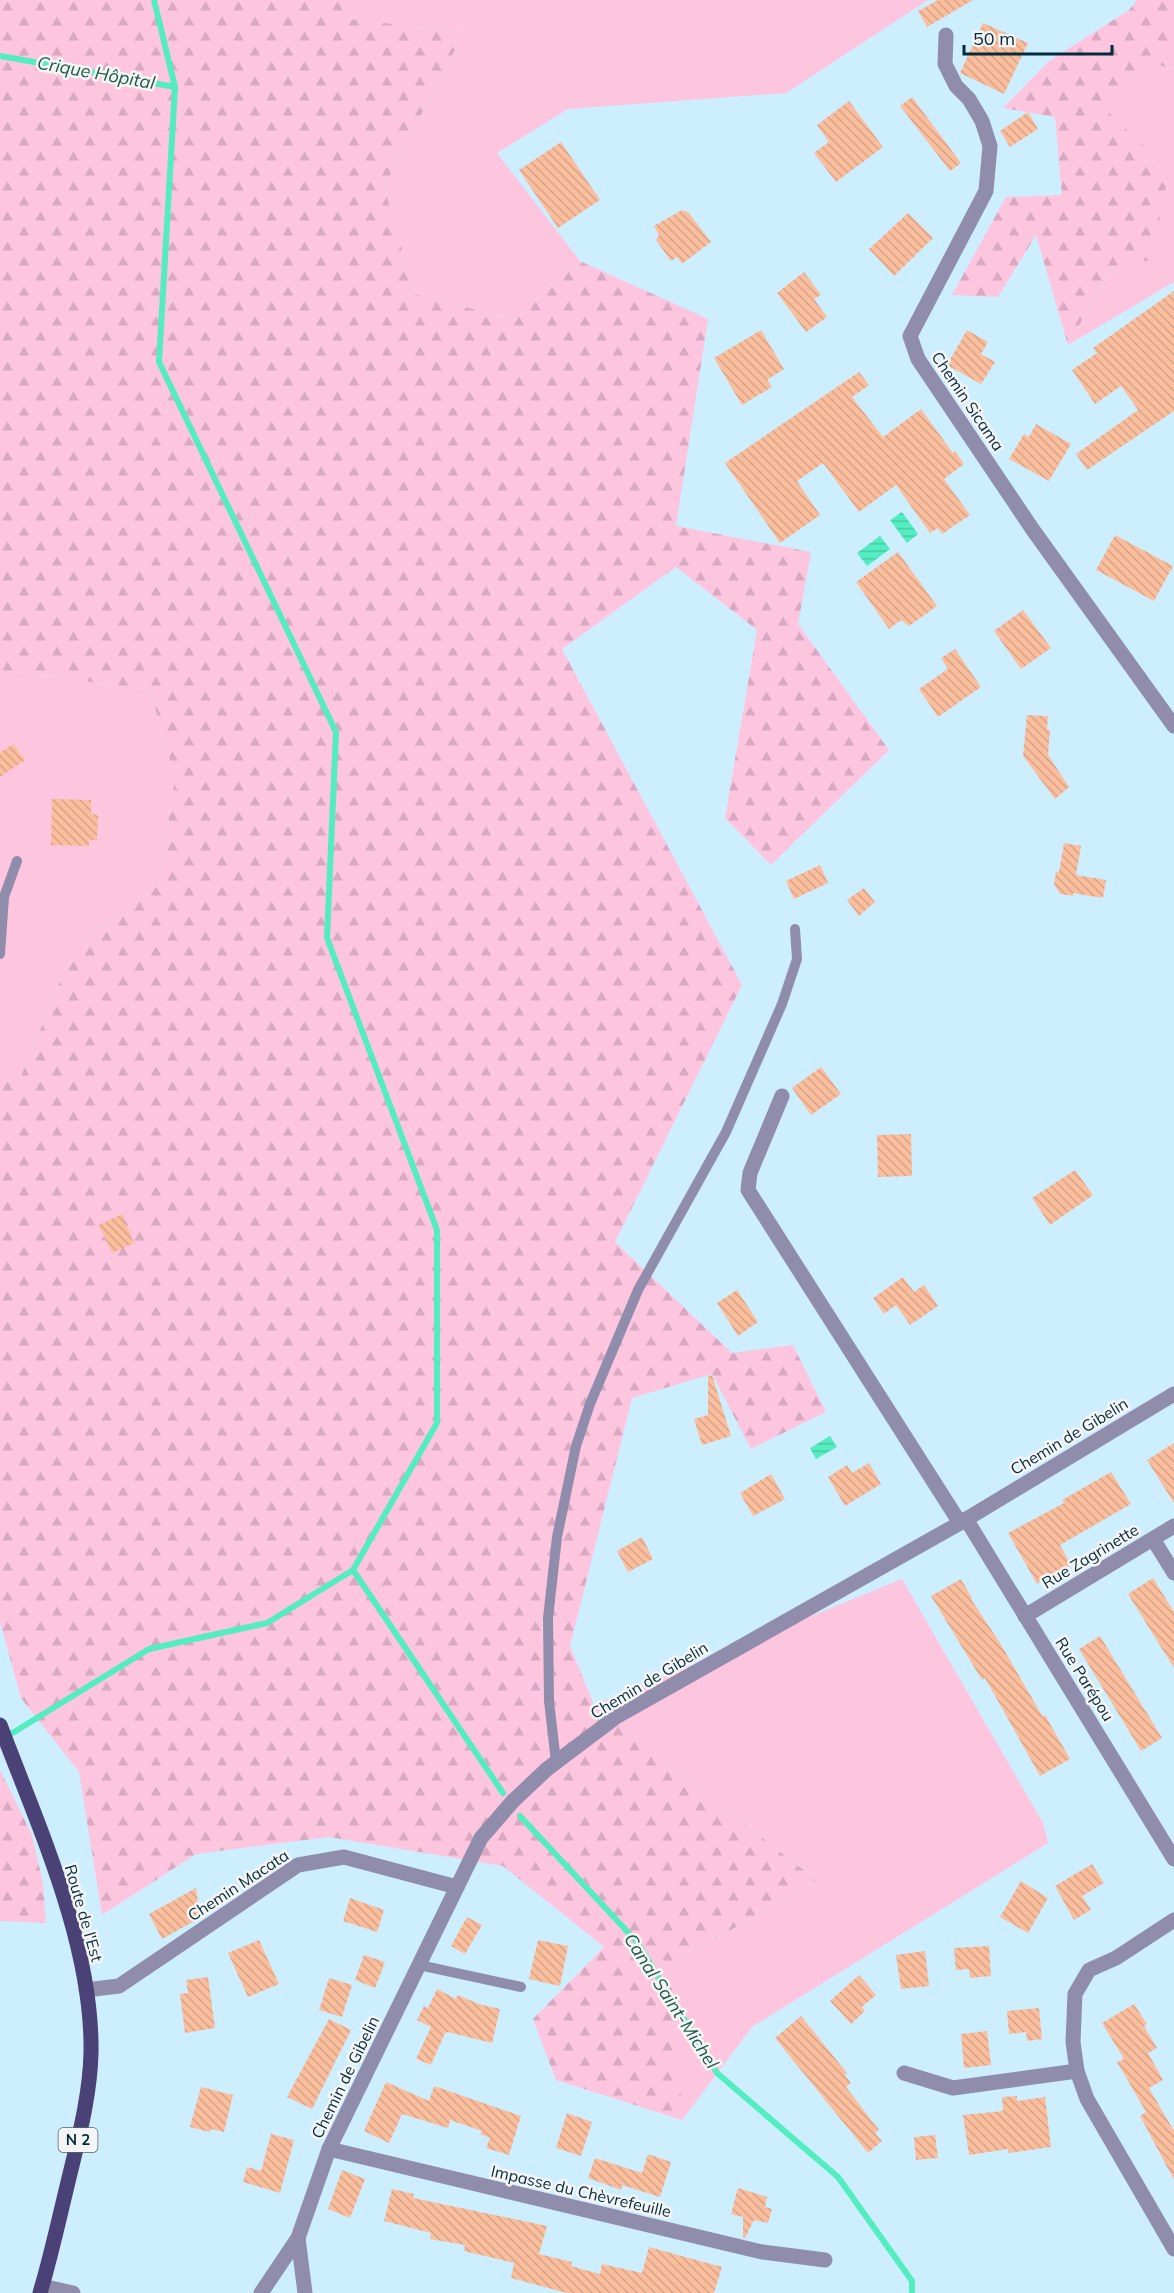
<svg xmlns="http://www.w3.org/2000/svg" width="1174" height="2293" font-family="Mulish,sans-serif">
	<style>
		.green { fill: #fec5df }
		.forest { fill: url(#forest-firs) }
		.water { fill: url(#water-rules) }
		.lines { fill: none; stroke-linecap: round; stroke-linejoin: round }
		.stream { stroke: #53edbf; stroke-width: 6 }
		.building { fill: url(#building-back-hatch) }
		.lane { stroke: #908dac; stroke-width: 10 }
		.street { stroke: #908dac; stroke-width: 15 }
		.primary { stroke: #4a4177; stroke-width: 15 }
		.labels { text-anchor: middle; stroke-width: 5; stroke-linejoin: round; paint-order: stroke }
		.shield { fill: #f5f5f5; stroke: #4b6873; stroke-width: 1.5 }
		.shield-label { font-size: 15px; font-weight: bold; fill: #022b3b }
		.street-label { font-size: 16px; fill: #022b3b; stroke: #f5f5f5 }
		.water-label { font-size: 18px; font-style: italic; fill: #1b5846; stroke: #f5f5f5 }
	</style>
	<defs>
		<pattern id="forest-firs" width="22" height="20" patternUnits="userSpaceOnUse" patternTransform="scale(1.5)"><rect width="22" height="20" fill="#fec5df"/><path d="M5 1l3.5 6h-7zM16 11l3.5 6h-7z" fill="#d8a9c0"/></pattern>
		<pattern id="water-rules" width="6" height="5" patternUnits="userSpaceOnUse" patternTransform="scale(1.5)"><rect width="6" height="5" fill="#53edbf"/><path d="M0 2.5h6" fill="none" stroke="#47cba5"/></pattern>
		<pattern id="building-back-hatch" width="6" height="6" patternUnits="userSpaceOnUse" patternTransform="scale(1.5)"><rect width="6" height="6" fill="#fbbe9d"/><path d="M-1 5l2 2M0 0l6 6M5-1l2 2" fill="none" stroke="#d6a388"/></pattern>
	</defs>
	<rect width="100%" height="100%" fill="#cdeeff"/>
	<g class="green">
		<path d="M343,0H928L786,93L568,109L497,153L580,261L516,320L414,294L384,186L464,32L348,19Z"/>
		<path d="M1151,62L1174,70V282L1068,345L1169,170L1100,105Z"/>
		<path d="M0,670L150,690L175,778L159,885L76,943L19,1081L0,1084Z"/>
		<path d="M902,1579L1043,1823L1048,1843L752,2027L682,2120L675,1963L816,1880L594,1705Z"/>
	</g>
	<g class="forest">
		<path d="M0,0H343L348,19L464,32L384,186L414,294L516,320L580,261L708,319L676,526L811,552L798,624L889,750L771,865L725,818L757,630L676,567L562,649L742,985L615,1242L732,1353L793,1345L826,1412L751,1449L712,1374L632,1398L570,1646L594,1705L816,1880L675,1963L682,2120L556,2080L533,2019L604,1947L503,1866L329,1837L196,1854L102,1915L79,1772L21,1698L0,1622V1084L19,1081L76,943L159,885L175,778L150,690L0,670Z"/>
		<path d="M1137,0H1174V70L1151,62L1101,105L1169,170L1152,260L1113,266L1068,345L1036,235L998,297L952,295L1006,197L1062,195L1055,117L1003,108L1049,61L1129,10Z"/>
		<path d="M0,1770L32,1835L43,1883L46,1923L0,1921Z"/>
	</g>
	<g class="water">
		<path d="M902,512L918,534L907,543L890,520Z"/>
		<path d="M880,536L890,549L867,566L857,553Z"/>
		<path d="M830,1436L837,1447L816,1459L810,1448Z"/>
	</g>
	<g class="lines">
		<g class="stream">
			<path d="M0,56L175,87L154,0"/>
			<path d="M353,1570L503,1793"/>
			<path d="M6,1737L149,1649L267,1623L353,1570L437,1423V1230L327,938L336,732L159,362L175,87"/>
			<path d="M520,1816L637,1942L717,2073L838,2177L912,2281V2293"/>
		</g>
	</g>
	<g class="building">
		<path d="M938,0H973L927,27L918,11Z"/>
		<path d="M983,23L1028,43L1004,94L960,73Z"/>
		<path d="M912,97L961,163L950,171L900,106Z"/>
		<path d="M849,101L883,147L836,182L814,153L829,142L817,125Z"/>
		<path d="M1028,112L1038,129L1010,147L1000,131Z"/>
		<path d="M561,142L600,200L558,228L519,170Z"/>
		<path d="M682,210L688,212L711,242L682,264L677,257L671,261L656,240L659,235L654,226Z"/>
		<path d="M908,213L933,238L894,276L869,249Z"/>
		<path d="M804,272L821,295L814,299L827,317L806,332L777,293Z"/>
		<path d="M1174,291V411L1087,470L1076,454L1138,410L1121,386L1095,404L1072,370L1097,353L1093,348Z"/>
		<path d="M761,330L784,369L767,380L772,387L742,405L714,358Z"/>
		<path d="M967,330L988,342L981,354L995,362L981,384L947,365Z"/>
		<path d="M859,372L869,385L852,397L883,437L921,409L953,453L955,451L964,464L944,479L970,515L942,534L938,528L930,533L896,485L859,512L823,463L797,481L820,515L780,543L725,463Z"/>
		<path d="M1036,424L1071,444L1049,481L1009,459L1024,434L1029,437Z"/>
		<path d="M1115,535L1173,566L1154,601L1096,570Z"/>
		<path d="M898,552L937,606L909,626L901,620L889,629L856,582Z"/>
		<path d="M1023,610L1051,648L1021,669L994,631Z"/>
		<path d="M955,649L981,687L938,717L919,689L948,669L941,658Z"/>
		<path d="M1027,715L1048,716L1047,729L1050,730L1048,755L1069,787L1055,799L1023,756Z"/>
		<path d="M13,744L25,760L0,777V753Z"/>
		<path d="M52,799L91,800V814L98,815L97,840H89V846L51,845Z"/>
		<path d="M1064,843L1081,846L1076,875L1106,880L1103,898L1073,893V896L1060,894L1054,884L1056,872H1059Z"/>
		<path d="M820,865L828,883L794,899L786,881Z"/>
		<path d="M864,888L875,902L859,916L847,900Z"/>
		<path d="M821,1067L841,1094L811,1115L792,1088Z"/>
		<path d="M911,1134L912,1176L878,1177L877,1135Z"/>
		<path d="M1075,1170L1093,1195L1050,1225L1032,1198Z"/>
		<path d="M122,1214L134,1243L112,1253L99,1225Z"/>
		<path d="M903,1277L914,1292L924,1285L938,1306L910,1325L896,1305L884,1314L873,1298Z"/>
		<path d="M737,1290L758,1322L738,1336L717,1303Z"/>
		<path d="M712,1375L731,1436L702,1445L694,1419L708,1415V1376Z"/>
		<path d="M1174,1443V1503L1147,1460Z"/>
		<path d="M869,1463L881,1484L845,1506L828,1477L847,1465L852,1473Z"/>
		<path d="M1111,1472L1131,1504L1060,1545L1071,1565L1037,1584L1008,1533L1064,1503L1062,1500Z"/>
		<path d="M771,1474L785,1499L753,1516L740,1493Z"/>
		<path d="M642,1537L653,1559L628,1572L617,1551Z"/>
		<path d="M1153,1578L1174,1612V1668L1128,1594Z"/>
		<path d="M961,1579L972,1598L971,1599L1000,1643L1043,1717L1045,1715L1070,1759L1040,1776L985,1678L982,1680L931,1596Z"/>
		<path d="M1100,1636L1162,1738L1141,1751L1079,1649Z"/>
		<path d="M1092,1864L1104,1883L1082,1896L1091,1910L1074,1920L1055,1886Z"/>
		<path d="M1021,1881L1048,1898L1028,1933L1000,1917Z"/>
		<path d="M196,1888L200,1918L162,1939L149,1914Z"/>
		<path d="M350,1898L384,1910L377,1932L343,1921Z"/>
		<path d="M467,1917L482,1925L465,1954L451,1946Z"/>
		<path d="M259,1940L279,1984L248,1997L228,1953Z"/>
		<path d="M538,1940L568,1946L560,1986L529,1979Z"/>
		<path d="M989,1946L991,1976L970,1978L969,1969L956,1970L954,1948Z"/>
		<path d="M925,1951L929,1986L901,1989L896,1955Z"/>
		<path d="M364,1955L385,1962L375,1988L355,1980Z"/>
		<path d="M859,1975L876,1995L862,2007L865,2011L851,2024L830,2001Z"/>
		<path d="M208,1977L215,2028L185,2033L180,1994L188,1993L186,1980Z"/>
		<path d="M329,1978L352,1985L342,2017L319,2010Z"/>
		<path d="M437,1989L456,1999L458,1995L479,2004L500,2009L492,2043L448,2032L445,2033L431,2065L416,2059L431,2027L417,2020L424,2006L428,2008Z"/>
		<path d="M1134,2004L1147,2024L1144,2026L1157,2048L1148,2053L1163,2080L1149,2088L1174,2131V2180L1140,2116L1146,2112L1117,2062L1124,2059L1102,2023Z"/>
		<path d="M1039,2008L1042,2039L1027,2041L1026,2032L1009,2034L1007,2011Z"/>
		<path d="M801,2016L847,2073L845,2075L851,2083L846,2087L879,2130L875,2133L882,2141L868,2153L775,2038Z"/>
		<path d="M329,2019L351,2030L312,2109L287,2097Z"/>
		<path d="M987,2031L991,2065L964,2068L961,2034Z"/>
		<path d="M386,2082L429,2101L434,2086L521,2116L509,2155L486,2148L490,2138L480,2134L482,2131L450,2120L448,2128L402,2114L389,2143L364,2131Z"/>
		<path d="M201,2087L233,2095L224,2132L211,2129L210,2132L190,2127Z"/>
		<path d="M1017,2096V2101L1045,2097L1051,2147L1009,2153L1008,2149L969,2155L963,2115L1003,2111L1002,2097Z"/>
		<path d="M567,2113L592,2122L581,2156L556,2148Z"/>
		<path d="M271,2134L294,2140L280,2193L243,2182L247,2167L261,2171Z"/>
		<path d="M935,2135L938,2158L916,2160L914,2137Z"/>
		<path d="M648,2154L671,2162L660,2197L622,2185L621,2190L588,2178L595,2158L642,2173Z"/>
		<path d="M342,2170L365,2179L350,2218L328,2209Z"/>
		<path d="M738,2188L767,2197L765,2207L772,2209L768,2223L754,2220L745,2238L743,2237V2217L731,2214Z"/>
		<path d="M392,2189L414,2194L413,2198L547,2226L539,2254L572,2262L571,2266L600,2274L602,2264L642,2273L649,2247L722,2267L714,2293H567L511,2278L514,2263L464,2251L465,2245L430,2239L431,2233L384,2221Z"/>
	</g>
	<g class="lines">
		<g class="lane">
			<path d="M0,954L4,897L17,861"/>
			<path d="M556,1762L549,1701L548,1618L557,1537L576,1446L590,1404L638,1290L726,1132L782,1004L797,959L795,929"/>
			<path d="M419,1965L521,1987"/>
		</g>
		<g class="street">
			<path d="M946,35L945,64L956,86L969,99L982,121L990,146L986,191L910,336L918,359L1033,530L1174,726"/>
			<path d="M782,1096L750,1173L748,1190L960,1523"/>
			<path d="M966,1519L1174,1859"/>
			<path d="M1153,1539L1174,1573"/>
			<path d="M1025,1616L1174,1526"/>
			<path d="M1174,1920L1116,1958L1089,1970L1075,1994L1073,2042L1077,2071L1087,2099L1174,2249"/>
			<path d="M86,1990L119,1986L298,1865L344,1857L457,1887"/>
			<path d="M904,2073L953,2088L1077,2071"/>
			<path d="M329,2149L762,2252L825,2260"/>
			<path d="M298,2238L305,2293"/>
			<path d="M42,2286L73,2293"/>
			<path d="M261,2293L298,2238L329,2149L481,1838L513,1801L547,1769L616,1717L960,1523L1174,1394"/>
		</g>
		<path class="primary" d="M0,1725C38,1826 93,1944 91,2053C90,2097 78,2140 68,2182C59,2219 51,2256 40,2293"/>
	</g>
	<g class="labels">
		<rect class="shield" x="58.5" y="2128" width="39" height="24" rx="4.5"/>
		<g class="shield-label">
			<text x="78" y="2145">N 2</text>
		</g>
		<g class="street-label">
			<text transform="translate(968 401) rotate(56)" y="6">Chemin Sicama</text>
			<text transform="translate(1069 1436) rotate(-31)" y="6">Chemin de Gibelin</text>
			<text transform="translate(1090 1556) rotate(-31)" y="6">Rue Zagrinette</text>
			<text transform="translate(1085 1679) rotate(58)" y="6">Rue Parépou</text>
			<text transform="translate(649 1680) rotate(-31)" y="6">Chemin de Gibelin</text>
			<text transform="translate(238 1885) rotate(-33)" y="6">Chemin Macata</text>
			<text transform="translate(84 1913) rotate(74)" y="6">Route de l'Est</text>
			<text transform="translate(345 2077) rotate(-64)" y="6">Chemin de Gibelin</text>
			<text transform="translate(581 2191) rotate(13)" y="6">Impasse du Chèvrefeuille</text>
		</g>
		<g class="water-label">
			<text transform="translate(96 73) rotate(10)" y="6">Crique Hôpital</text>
			<text transform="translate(671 2001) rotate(57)" y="6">Canal Saint-Michel</text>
		</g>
	</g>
	<path d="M964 45v9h148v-9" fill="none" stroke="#022b3b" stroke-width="3"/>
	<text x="973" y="45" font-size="18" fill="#022b3b" stroke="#f5f5f5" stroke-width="4.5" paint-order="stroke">50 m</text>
</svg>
